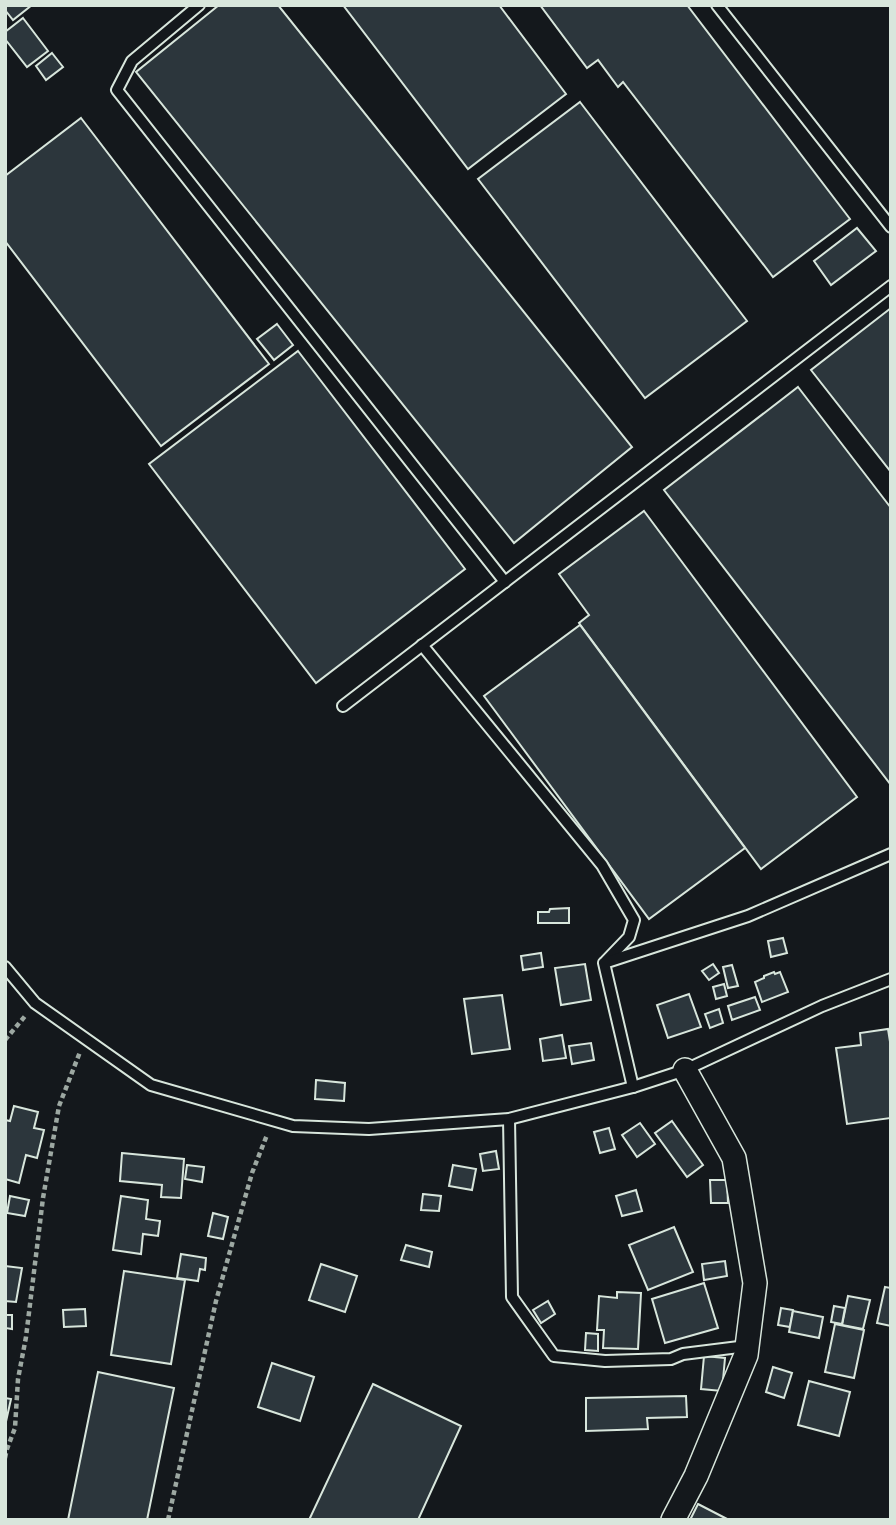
<svg xmlns="http://www.w3.org/2000/svg" width="896" height="1525" font-family="'PT Sans Narrow',sans-serif">
	<style>
		.building { fill: #2c363c; stroke: #d8e6dc; stroke-width: 2 }
		.lines { fill: none; stroke-linecap: round; stroke-linejoin: round }
		.lane-casing { stroke: #d8e6dc; stroke-width: 14 }
		.street-casing { stroke: #d8e6dc; stroke-width: 26 }
		.path { stroke: #9da8a2; stroke-width: 4.5; stroke-dasharray: 5 3.5; stroke-linecap: butt }
		.lane { stroke: #14181c; stroke-width: 10 }
		.street { stroke: #14181c; stroke-width: 23 }
	</style>
	<rect width="100%" height="100%" fill="#14181c"/>
	<g class="building">
		<path d="M5,5H32L13,20L5,10Z"/>
		<path d="M219,5H278L632,447L514,543L136,72Z"/>
		<path d="M343,5H499L566,94L468,169Z"/>
		<path d="M540,5H687L850,219L773,277L623,82L618,87L598,60L587,68Z"/>
		<path d="M23,18L48,51L27,67L5,39V32Z"/>
		<path d="M52,53L63,67L46,80L36,66Z"/>
		<path d="M580,102L747,321L645,398L478,179Z"/>
		<path d="M81,118L269,364L161,446L5,241V176Z"/>
		<path d="M857,228L876,251L831,285L814,261Z"/>
		<path d="M891,308V472L811,370Z"/>
		<path d="M277,324L293,345L274,360L257,339Z"/>
		<path d="M298,351L465,569L316,683L149,464Z"/>
		<path d="M798,387L891,508V785L664,490Z"/>
		<path d="M644,511L857,797L761,869L579,623L589,615L559,574Z"/>
		<path d="M580,625L745,848L649,919L484,696Z"/>
		<path d="M569,908V923H538V912H549L550,909Z"/>
		<path d="M783,938L787,953L771,957L768,941Z"/>
		<path d="M541,953L543,967L523,970L521,956Z"/>
		<path d="M585,964L591,1000L561,1005L555,968Z"/>
		<path d="M713,964L719,973L709,980L702,971Z"/>
		<path d="M732,965L738,986L728,988L723,967Z"/>
		<path d="M774,972L775,974L780,972L788,992L762,1002L755,982L764,978V976Z"/>
		<path d="M724,984L727,996L716,999L713,987Z"/>
		<path d="M689,994L701,1027L668,1038L657,1005Z"/>
		<path d="M502,995L510,1049L472,1054L464,999Z"/>
		<path d="M755,997L760,1010L732,1020L728,1006Z"/>
		<path d="M719,1009L723,1023L710,1028L705,1014Z"/>
		<path d="M888,1029L891,1048V1118L847,1124L836,1048L861,1045L860,1033Z"/>
		<path d="M562,1035L566,1058L543,1061L540,1039Z"/>
		<path d="M591,1043L594,1060L572,1064L569,1046Z"/>
		<path d="M316,1080L345,1083L344,1101L315,1099Z"/>
		<path d="M14,1106L38,1112L34,1128L44,1130L37,1158L26,1155L19,1183L5,1179V1120L10,1121Z"/>
		<path d="M672,1121L703,1165L687,1177L655,1133Z"/>
		<path d="M640,1123L655,1144L637,1157L622,1135Z"/>
		<path d="M609,1128L615,1149L600,1153L594,1132Z"/>
		<path d="M496,1151L499,1169L483,1171L480,1154Z"/>
		<path d="M122,1153L184,1159L181,1198L161,1197L162,1185L120,1181Z"/>
		<path d="M187,1165L204,1167L202,1182L185,1179Z"/>
		<path d="M453,1165L476,1169L472,1190L449,1186Z"/>
		<path d="M710,1180H727L728,1203H711Z"/>
		<path d="M636,1190L642,1211L622,1216L616,1196Z"/>
		<path d="M423,1194L441,1196L439,1211L421,1210Z"/>
		<path d="M10,1196L29,1200L25,1216L7,1213Z"/>
		<path d="M121,1196L148,1200L146,1219L160,1221L158,1236L143,1234L141,1254L113,1250Z"/>
		<path d="M213,1213L228,1217L223,1239L208,1236Z"/>
		<path d="M674,1227L693,1272L648,1290L629,1245Z"/>
		<path d="M406,1245L432,1252L429,1267L401,1260Z"/>
		<path d="M181,1254L206,1258L205,1270L200,1269L198,1281L177,1278Z"/>
		<path d="M725,1261L727,1276L704,1280L702,1264Z"/>
		<path d="M321,1264L357,1276L345,1312L309,1300Z"/>
		<path d="M5,1266L22,1268L16,1302L5,1301Z"/>
		<path d="M124,1271L185,1280L171,1364L111,1355Z"/>
		<path d="M704,1283L718,1328L665,1343L652,1299Z"/>
		<path d="M885,1287L891,1288V1326L877,1323Z"/>
		<path d="M617,1292L641,1293L638,1349L603,1348L604,1330H597L599,1296L617,1298Z"/>
		<path d="M848,1296L870,1300L863,1329L842,1325Z"/>
		<path d="M548,1301L555,1314L541,1323L533,1310Z"/>
		<path d="M834,1306L845,1308L842,1324L831,1322Z"/>
		<path d="M781,1308L793,1310L790,1327L778,1325Z"/>
		<path d="M85,1309L86,1326L64,1327L63,1310Z"/>
		<path d="M793,1311L823,1317L819,1338L789,1332Z"/>
		<path d="M5,1315H12V1329L5,1328Z"/>
		<path d="M835,1324L864,1330L854,1378L825,1372Z"/>
		<path d="M586,1333L598,1334V1351L585,1350Z"/>
		<path d="M704,1356L725,1358L722,1391L701,1389Z"/>
		<path d="M272,1363L314,1377L300,1421L258,1407Z"/>
		<path d="M773,1367L792,1373L784,1398L766,1392Z"/>
		<path d="M98,1372L174,1388L147,1520H68Z"/>
		<path d="M809,1381L850,1392L839,1436L798,1425Z"/>
		<path d="M373,1384L461,1426L418,1520H309Z"/>
		<path d="M686,1396L687,1417L647,1418L648,1429L586,1431V1398Z"/>
		<path d="M5,1398L11,1399L5,1426Z"/>
		<path d="M698,1504L729,1520H690Z"/>
	</g>
	<g class="lines">
		<g class="lane-casing">
			<g id="lane">
				<path d="M199,5L132,61L117,90L505,582"/>
				<path d="M717,5L891,227"/>
				<path d="M422,645L602,865L634,920L629,937L606,961"/>
				<path d="M343,706L891,286"/>
				<path d="M5,967L35,1003L151,1085L293,1126L369,1129L509,1119L633,1087L685,1070L822,1006L891,979"/>
				<path d="M633,1087L604,963L748,916L891,854"/>
				<path d="M509,1119L512,1297L554,1356L605,1361L671,1359L683,1354L747,1346"/>
			</g>
		</g>
		<g class="street-casing">
			<path id="street" d="M673,1520L696,1476L746,1355L755,1283L734,1158L685,1070"/>
		</g>
		<g class="path">
			<path d="M5,1040L26,1015"/>
			<path d="M5,1458L7,1449L15,1428L18,1379L26,1337L43,1198L59,1106L80,1052"/>
			<path d="M168,1520L216,1301L252,1173L267,1135"/>
		</g>
		<use href="#lane" class="lane"/>
		<use href="#street" class="street"/>
	</g>
	<rect width="896" height="1525" fill="none" stroke="#d8e6dc" stroke-width="14"/>
</svg>
